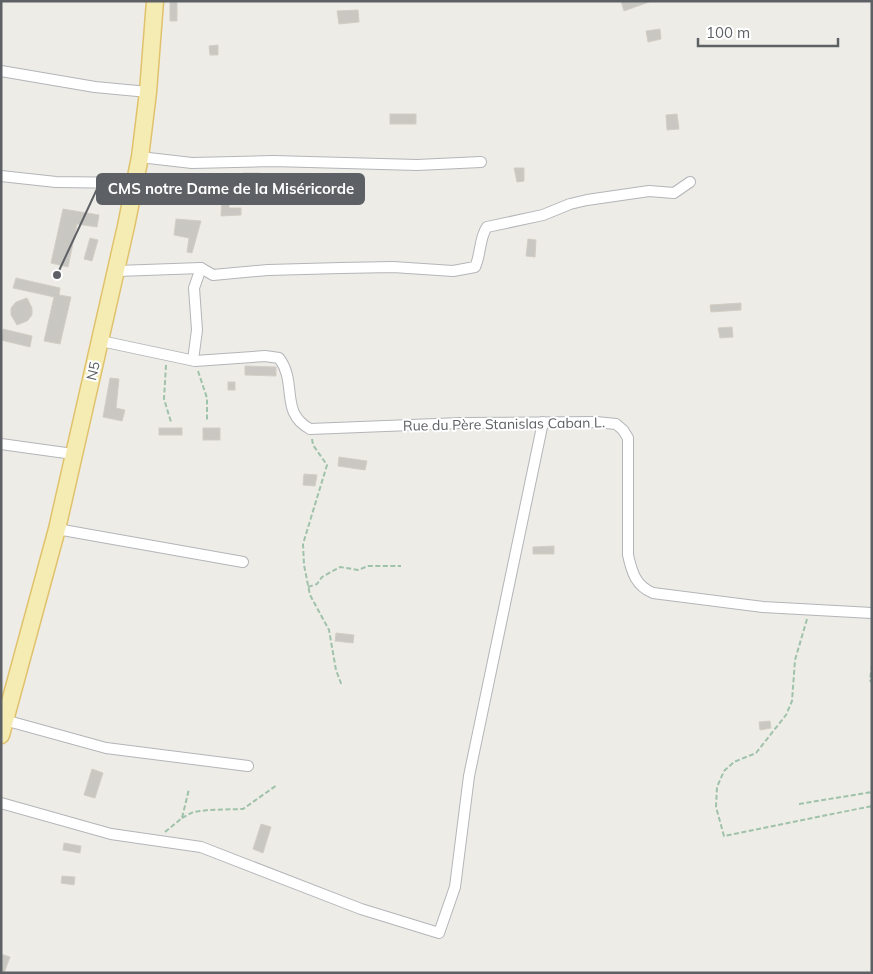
<svg xmlns="http://www.w3.org/2000/svg" width="873" height="974" font-family="Mulish,sans-serif">
	<style>
		.building { fill: #c9c7c2; stroke: #d2cec5 }
		.lines { fill: none; stroke-linecap: round; stroke-linejoin: round }
		.minor-casing { stroke: #b3b5b9; stroke-width: 12 }
		.primary-casing { stroke: #e0c26d; stroke-width: 19 }
		.path { stroke: #9fc2ab; stroke-width: 2; stroke-dasharray: 5 2.5; stroke-linecap: butt }
		.minor { stroke: #fff; stroke-width: 10 }
		.primary { stroke: #f5ecb4; stroke-width: 16 }
		.labels { text-anchor: middle; stroke-width: 4; stroke-linejoin: round; paint-order: stroke }
		.street-label { font-size: 14px; fill: #5d6064; stroke: #fff }
		.leader { fill: none; stroke: #5d6064; stroke-width: 2 }
		.callout-dot { fill: #5d6064; stroke: #fff; stroke-width: 2 }
		.callout { fill: #5d6064; stroke: #5d6064; stroke-width: 2 }
		.callout-label { font-size: 15px; text-anchor: middle; font-weight: bold; fill: #fff }
	</style>
	<rect width="100%" height="100%" fill="#eeece6"/>
	<g class="building">
		<path d="M177,1V21H170V2Z"/>
		<path d="M621,1H649V2L624,11Z"/>
		<path d="M358,10L359,22L339,24L337,11Z"/>
		<path d="M660,29L661,39L648,42L646,31Z"/>
		<path d="M218,45V55H210L209,46Z"/>
		<rect x="390" y="114" width="26" height="10"/>
		<path d="M677,114L679,129L667,130L666,115Z"/>
		<path d="M514,168H524V181L517,182Z"/>
		<path d="M243,173H260V182L230,183L229,208H241V215L221,216L223,175H243Z"/>
		<path d="M63,209L99,215L97,227L77,224L68,267L51,263Z"/>
		<path d="M176,219L201,221L192,253L187,252L189,238L174,235Z"/>
		<path d="M90,238L98,240L92,261L84,259Z"/>
		<path d="M528,239L536,240L535,257L526,256Z"/>
		<path d="M16,278L60,288L59,295L71,297L60,344L44,341L54,297L13,288Z"/>
		<path d="M27,298L32,308V315L27,321L17,325L11,315V308L16,302Z"/>
		<path d="M741,303V310L711,312L710,305Z"/>
		<path d="M732,327L733,337L720,338L718,328Z"/>
		<path d="M3,329L32,336L30,347L1,340Z"/>
		<path d="M245,366L276,367V376L245,375Z"/>
		<path d="M110,378L119,379L116,408L125,410L122,421L103,417Z"/>
		<rect x="228" y="382" width="7" height="8"/>
		<rect x="159" y="428" width="23" height="7"/>
		<rect x="203" y="428" width="17" height="12"/>
		<path d="M339,457L367,461L365,470L338,466Z"/>
		<path d="M304,474L317,475L315,486L303,485Z"/>
		<path d="M554,546V554H533V547Z"/>
		<path d="M336,633L354,635L353,643L335,641Z"/>
		<path d="M770,721L771,728L760,730L759,722Z"/>
		<path d="M92,769L103,773L95,798L84,795Z"/>
		<path d="M261,824L271,827L263,853L253,849Z"/>
		<path d="M64,843L81,846L80,853L63,850Z"/>
		<path d="M62,876L75,877L74,885L61,883Z"/>
		<path d="M1,954L10,957L4,973H1Z"/>
	</g>
	<g class="lines">
		<g class="minor-casing">
			<g id="minor">
				<path d="M1,71L95,87L148,92"/>
				<path d="M140,157L192,163L273,161L417,165L481,162"/>
				<path d="M1,176L56,182L134,183"/>
				<path d="M117,271L201,268L213,275L268,270L341,268L393,267L453,271L475,267C481,255 479,238 487,227L543,215L570,204L587,200L649,191L674,193L690,182"/>
				<path d="M101,341L195,361L265,356L279,358C298,383 279,412 310,429L461,423L596,422L616,424L623,430L628,438V555C632,573 636,586 653,593L763,607L872,613"/>
				<path d="M193,360L197,330L194,288L201,268"/>
				<path d="M1,444L73,454"/>
				<path d="M57,529L243,562"/>
				<path d="M1,719L106,748L248,766"/>
				<path d="M1,803L111,834L201,847L361,909L439,933L455,887L469,776L543,422"/>
			</g>
		</g>
		<g class="primary-casing">
			<path id="primary" d="M1,735L57,529L126,226L140,157L148,92L155,1"/>
		</g>
		<g class="path">
			<path d="M166,365L164,399L171,422"/>
			<path d="M198,371L207,398V422"/>
			<path d="M312,439L313,445L327,465L303,544L304,565L310,595L329,630L336,670L342,686"/>
			<path d="M308,587L317,584L322,577L340,567L358,570L368,566H401"/>
			<path d="M807,619L795,660L792,701L786,715L756,753L734,762L724,771L717,787L716,807L724,836L872,806"/>
			<path d="M872,665L870,680L872,683"/>
			<path d="M872,726V747"/>
			<path d="M799,804L872,792"/>
			<path d="M182,818L193,812L208,810L243,809L277,785"/>
			<path d="M165,832L182,818L189,789"/>
		</g>
		<use href="#minor" class="minor"/>
		<use href="#primary" class="primary"/>
	</g>
	<g class="labels">
		<g class="street-label">
			<text transform="translate(93 371) rotate(-77)" y="5">N5</text>
			<text transform="translate(504 424) rotate(-1)" y="5">Rue du Père Stanislas Caban L.</text>
		</g>
	</g>
	<path class="leader" d="M57 275L97 189"/>
	<circle class="callout-dot" cx="57" cy="275" r="5"/>
	<rect class="callout" x="97" y="174" width="267" height="30" rx="5"/>
	<g class="callout-label">
		<text x="231" y="194">CMS notre Dame de la Miséricorde</text>
	</g>
	<rect width="873" height="974" fill="none" stroke="#5d6064" stroke-width="5"/>
	<path d="M698 38v8h140v-8" fill="none" stroke="#5d6064" stroke-width="2.5"/>
	<text x="706" y="38" font-size="15" fill="#5d6064" stroke="#ffffff" stroke-width="4" paint-order="stroke">100 m</text>
</svg>
